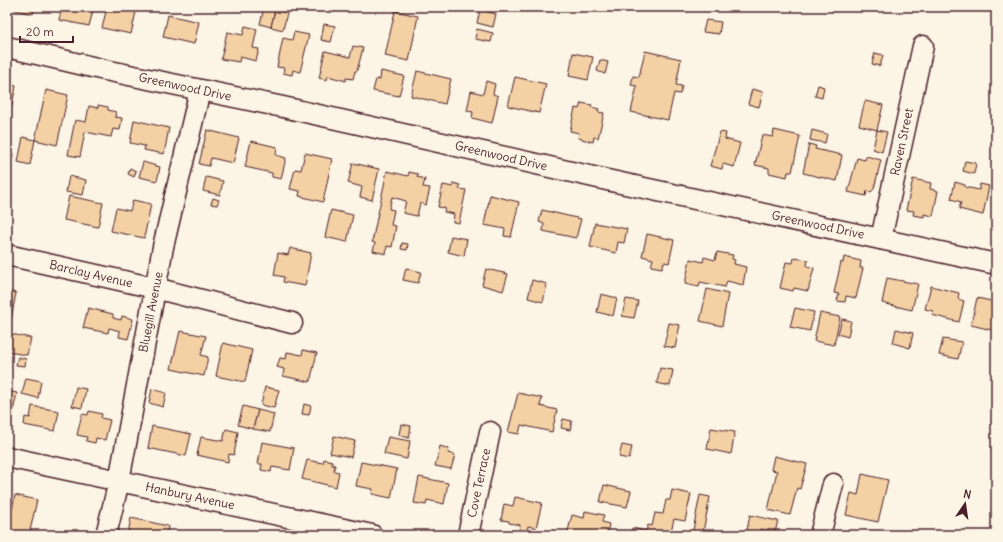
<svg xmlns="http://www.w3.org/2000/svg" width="1003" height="542" font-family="Delius,sans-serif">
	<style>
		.building { fill: #f3d1a4; stroke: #4a1f2b }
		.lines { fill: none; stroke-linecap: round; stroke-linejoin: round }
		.minor-casing { stroke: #4a1f2b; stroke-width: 23 }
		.minor { stroke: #fcf5e5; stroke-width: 20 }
		.labels { text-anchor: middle; stroke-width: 3; stroke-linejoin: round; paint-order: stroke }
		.street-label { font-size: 12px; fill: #4a1f2b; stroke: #fcf5e5 }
	</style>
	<rect width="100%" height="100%" fill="#fcf5e5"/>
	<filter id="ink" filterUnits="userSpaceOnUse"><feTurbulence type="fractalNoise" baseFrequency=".025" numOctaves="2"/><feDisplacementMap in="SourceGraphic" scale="8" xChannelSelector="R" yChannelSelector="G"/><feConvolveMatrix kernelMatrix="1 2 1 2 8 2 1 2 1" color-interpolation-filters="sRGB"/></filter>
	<g filter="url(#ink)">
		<g class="building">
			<path d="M11,7H35L33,14L11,9Z"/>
			<path d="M62,7H94L89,26L59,20Z"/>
			<path d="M107,7H137L131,34L102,28Z"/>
			<path d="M264,8L275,10L271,27L260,24Z"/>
			<path d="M275,10L287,13L283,30L271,27Z"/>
			<path d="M480,10L496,14L493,27L477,23Z"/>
			<path d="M395,11L418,16L409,61L385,56Z"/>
			<path d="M168,15L199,22L194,44L163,37Z"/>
			<path d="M706,20L721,22L719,34L703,32Z"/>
			<path d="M324,24L335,26L331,42L321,40Z"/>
			<path d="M245,26L257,29L253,48L259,49L256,61L240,57L239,62L221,59L227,32L243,35Z"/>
			<path d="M477,29L493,33L491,42L475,39Z"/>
			<path d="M294,32L309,35L300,72L293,70L292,75L283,73L284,68L277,67L283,38L292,40Z"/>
			<path d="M353,46L363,48L357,71H355L353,79L346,78V81L328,76L327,80L319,78L325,51L350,57Z"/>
			<path d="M645,51L681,59L676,85L682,86L680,94L674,93L668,120L631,112L637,86L631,85L633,76L639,77Z"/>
			<path d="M573,53L593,57L588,80L569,76Z"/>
			<path d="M875,53L883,55L880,66L872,64Z"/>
			<path d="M600,60L608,62L605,74L597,71Z"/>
			<path d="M381,71L404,76L399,96L373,91L376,79L380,80Z"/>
			<path d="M417,71L451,79L445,104L411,96Z"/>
			<path d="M515,77L546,84L539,113L508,106Z"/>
			<path d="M486,81L495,84L493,94L498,96L492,123L472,118L473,112L467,111L471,91L483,94Z"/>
			<path d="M7,84L16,86L11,110L7,109Z"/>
			<path d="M818,85L824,87L822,98L815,96Z"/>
			<path d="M752,89L763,92L759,107L748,104Z"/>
			<path d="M46,90L68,95L57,145L35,140Z"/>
			<path d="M865,101L883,105L877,130L859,125Z"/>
			<path d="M581,103L592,105L591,107L599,109L598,112L604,113L598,138L594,137L593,142L578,138L579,133L570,131L575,108L579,109Z"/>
			<path d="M98,105L108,107V110L116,112L115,117L122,118L120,130L113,129L111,137L85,132L80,157L68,155L75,120L86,122L89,106L98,108Z"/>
			<path d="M134,120L169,128L164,154L144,150L145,146L130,143Z"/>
			<path d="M207,130L239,138L233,163L211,158L209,166L199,164Z"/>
			<path d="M774,130L800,136L792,172H788L787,177L769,173V168L755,165L762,135L773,137Z"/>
			<path d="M812,130L827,134L825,143L810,140Z"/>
			<path d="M877,130L887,132L882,152L873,149Z"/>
			<path d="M720,132L726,133L725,139L740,143L734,167L723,164L722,169L710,166Z"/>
			<path d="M23,137L35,140L30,165L18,162Z"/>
			<path d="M251,141L277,147L276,155L286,158L281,179L272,177V173L245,167Z"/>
			<path d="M809,144L816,146L815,149L842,155L837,181L803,173Z"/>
			<path d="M7,153L13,154L11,164L7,163Z"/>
			<path d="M305,153L332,159L323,202L299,196L300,191L290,189L295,169L301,170Z"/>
			<path d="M866,156L881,160L874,189L871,192L867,191L866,196L848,192L857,158L865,160Z"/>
			<path d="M965,161L976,163L974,174L963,171Z"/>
			<path d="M143,162L160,167L157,181L139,177Z"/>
			<path d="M353,163L379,169L372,200L360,197L362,187L348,183Z"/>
			<path d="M130,168L136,171L134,177L128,174Z"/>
			<path d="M387,171L408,176L409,172L418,174L417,177L425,179L423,187L430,188L426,205L420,203L417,216L403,213L406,201L392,197L389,209L394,210L391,225L396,226L392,247L387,246L386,254L373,251L375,243L372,242Z"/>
			<path d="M69,176L86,180L83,195L66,192Z"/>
			<path d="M206,177L223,181L220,195L203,191Z"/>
			<path d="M913,179L931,183L930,189L938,191L933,216L924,214V217L913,215L914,211L906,210Z"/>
			<path d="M955,182L965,185V187L979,190L980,184L989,186L983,215L959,209L961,202L951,199Z"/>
			<path d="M453,183L460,185L459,189L466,190L459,223L453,222L454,214L444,212L445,208L438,207L443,185L453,187Z"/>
			<path d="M490,195L519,202L511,237L504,236L505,229L484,225Z"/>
			<path d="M69,196L103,203L98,227L64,220Z"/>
			<path d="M213,198L219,200L217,205L211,204Z"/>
			<path d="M133,200L151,204L144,238L111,231L116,208L130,211Z"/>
			<path d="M331,210L353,215L347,242L325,237Z"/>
			<path d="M542,210L581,219L576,238L543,231L544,224L539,222Z"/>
			<path d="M595,223L627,229L624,243L618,242L616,253L590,247Z"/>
			<path d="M647,234L674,240L669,263L664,262L662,268L651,266L653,259L642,256Z"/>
			<path d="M451,236L467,239L464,256L448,252Z"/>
			<path d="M402,243L408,244L407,250L401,249Z"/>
			<path d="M290,248L311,253L305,286L283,282L284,277L274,275L278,253L288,255Z"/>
			<path d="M717,252L733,255L732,259L735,260L734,264L746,267L743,285L727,281L725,287L700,282L699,287L685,284L690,259L703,262L704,257L715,260Z"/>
			<path d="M844,257L861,261L860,268H863L856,298L846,296L845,302L837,301L839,294L834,293L841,262L843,263Z"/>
			<path d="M794,258L808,260L807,266L814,268L808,291L794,288L793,291L780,288L786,262L793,263Z"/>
			<path d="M406,268L421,272L418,283L403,280Z"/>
			<path d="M486,269L508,274L503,291L482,285Z"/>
			<path d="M887,278L918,284L912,310L882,303Z"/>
			<path d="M532,280L547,284L543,302L528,298Z"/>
			<path d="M931,286L959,293L958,299L964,301L959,322L932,315L933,311L925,309Z"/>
			<path d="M707,289L728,294L722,326L700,321Z"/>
			<path d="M7,291L16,293L11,320L7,319Z"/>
			<path d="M601,294L617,298L613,316L597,312Z"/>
			<path d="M977,298L996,302V331L971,325Z"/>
			<path d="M626,299L638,301L634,318L622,316Z"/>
			<path d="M88,308L113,314V318L121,320L122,316L133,319L128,339L119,337L120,331L109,328L108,333L83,328Z"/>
			<path d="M795,308L814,312L810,331L790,327Z"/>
			<path d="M820,313L840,317L834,345L814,341Z"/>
			<path d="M842,319L851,321L848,337L838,334Z"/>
			<path d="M669,323L680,325L675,348L664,346Z"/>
			<path d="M896,329L913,333L910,348L893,343Z"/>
			<path d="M180,331L206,336L201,355L208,357L204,376L171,369Z"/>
			<path d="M11,334L31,338L27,355L8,352Z"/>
			<path d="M943,339L962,342L958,359L939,355Z"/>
			<path d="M223,343L252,350L245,382L216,376Z"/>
			<path d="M303,350L317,353L310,382L283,376L284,369L277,367L280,358L286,359L287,352L302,355Z"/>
			<path d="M18,357L26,359L25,366L16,365Z"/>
			<path d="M660,368L673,370L670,386L657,383Z"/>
			<path d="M26,378L41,381L38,398L22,394Z"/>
			<path d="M76,387L86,389L82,408L72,406Z"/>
			<path d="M265,387L279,390L274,408L261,405Z"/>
			<path d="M152,389L166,393L163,407L149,403Z"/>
			<path d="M7,391L17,393L11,421H7Z"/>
			<path d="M518,393L542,398L540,406L557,410L552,432L521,425L519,434L508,432Z"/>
			<path d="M304,404L311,406L309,415L302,414Z"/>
			<path d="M32,406L59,411L55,431L24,425L25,417L30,418Z"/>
			<path d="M243,406L258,410L253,429L238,425Z"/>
			<path d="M258,410L274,414L270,432L253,429Z"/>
			<path d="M89,411L102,414L101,418L110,420L105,440L96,438L95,443L86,441L87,437L77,435L82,414L88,415Z"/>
			<path d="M563,419L572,421L570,430L561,428Z"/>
			<path d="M401,424L411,426L409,438L399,435Z"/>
			<path d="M152,426L191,434L186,456L148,448Z"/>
			<path d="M711,428L735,432L731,454L707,449Z"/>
			<path d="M226,429L238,432L234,455L229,454L228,462L197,455L201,437L223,441Z"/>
			<path d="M334,436L355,441L351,457L330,453Z"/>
			<path d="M388,437L410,441L407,459L384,454Z"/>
			<path d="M262,442L294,448L290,470L272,467L271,472L261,470L262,464H258Z"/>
			<path d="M622,445L632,447L629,459L619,457Z"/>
			<path d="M440,446L449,449L448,453L455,455L451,469L435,466Z"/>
			<path d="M774,456L807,464L800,489L797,488L790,515L768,510L777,471L771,470Z"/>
			<path d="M324,459L332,461V465H335L334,471L339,472L336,487L302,479L307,460L323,463Z"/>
			<path d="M361,462L397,469L391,498L372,494L373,489L356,486Z"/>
			<path d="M862,474L888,480L878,522L846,515L851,493L858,495Z"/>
			<path d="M419,477L448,483L444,504L427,500L426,505L414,503Z"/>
			<path d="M604,485L631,491L627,507L600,502Z"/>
			<path d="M672,490L691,494L685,521L674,519L670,535H631L632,528L646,531L648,525L652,526L655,513L663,514L666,500H670Z"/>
			<path d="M15,495L37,500L29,535H7Z"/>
			<path d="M700,495L710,497L703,532L717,535H692Z"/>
			<path d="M515,497L542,503L536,528L528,526L527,532L519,530L520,525L509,523V521L501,520L504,504L513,506Z"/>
			<path d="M585,511L604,515L602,522L609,524L607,535H567L572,515L584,518Z"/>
			<path d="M750,515L778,521L775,532L760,529L759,535H746Z"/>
			<path d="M131,518L168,526L167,535H137L128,533Z"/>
			<path d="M946,530L962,534V535H945Z"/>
			<path d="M188,531L208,535H188Z"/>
		</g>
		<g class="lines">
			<g class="minor-casing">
				<g id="minor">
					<path d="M7,47L105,70L283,107L607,180L996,264"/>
					<path d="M881,239L923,46"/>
					<path d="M7,255L155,288L292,323"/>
					<path d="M7,457L372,535"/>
					<path d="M106,535L119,481L163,247L200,90"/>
					<path d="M468,535L490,432"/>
					<path d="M820,535L833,484"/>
				</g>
			</g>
			<use href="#minor" class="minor"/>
		</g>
	</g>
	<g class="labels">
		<g class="street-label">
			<text transform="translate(185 87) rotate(12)" y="4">Greenwood Drive</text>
			<text transform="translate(902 142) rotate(-78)" y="4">Raven Street</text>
			<text transform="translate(501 156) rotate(13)" y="4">Greenwood Drive</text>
			<text transform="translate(818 225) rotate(12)" y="4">Greenwood Drive</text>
			<text transform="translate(91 274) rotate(13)" y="4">Barclay Avenue</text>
			<text transform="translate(151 312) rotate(-79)" y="4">Bluegill Avenue</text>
			<text transform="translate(479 483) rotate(-78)" y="4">Cove Terrace</text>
			<text transform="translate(190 496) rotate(12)" y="4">Hanbury Avenue</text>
		</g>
	</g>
	<rect width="1003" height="542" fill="none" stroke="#fcf5e5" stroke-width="24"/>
	<rect x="12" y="12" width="979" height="518" fill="none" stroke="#4a1f2b" stroke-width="1.5" filter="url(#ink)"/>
	<g transform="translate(965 504) rotate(13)" stroke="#fcf5e5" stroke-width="3" paint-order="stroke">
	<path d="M0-3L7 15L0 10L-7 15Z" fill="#4a1f2b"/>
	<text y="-6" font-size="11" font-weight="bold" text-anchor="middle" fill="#4a1f2b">N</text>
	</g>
	<path d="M20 36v6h53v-6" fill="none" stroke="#4a1f2b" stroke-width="2"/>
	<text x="26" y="36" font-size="12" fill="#4a1f2b" stroke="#fcf5e5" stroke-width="3" paint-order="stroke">20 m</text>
</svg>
